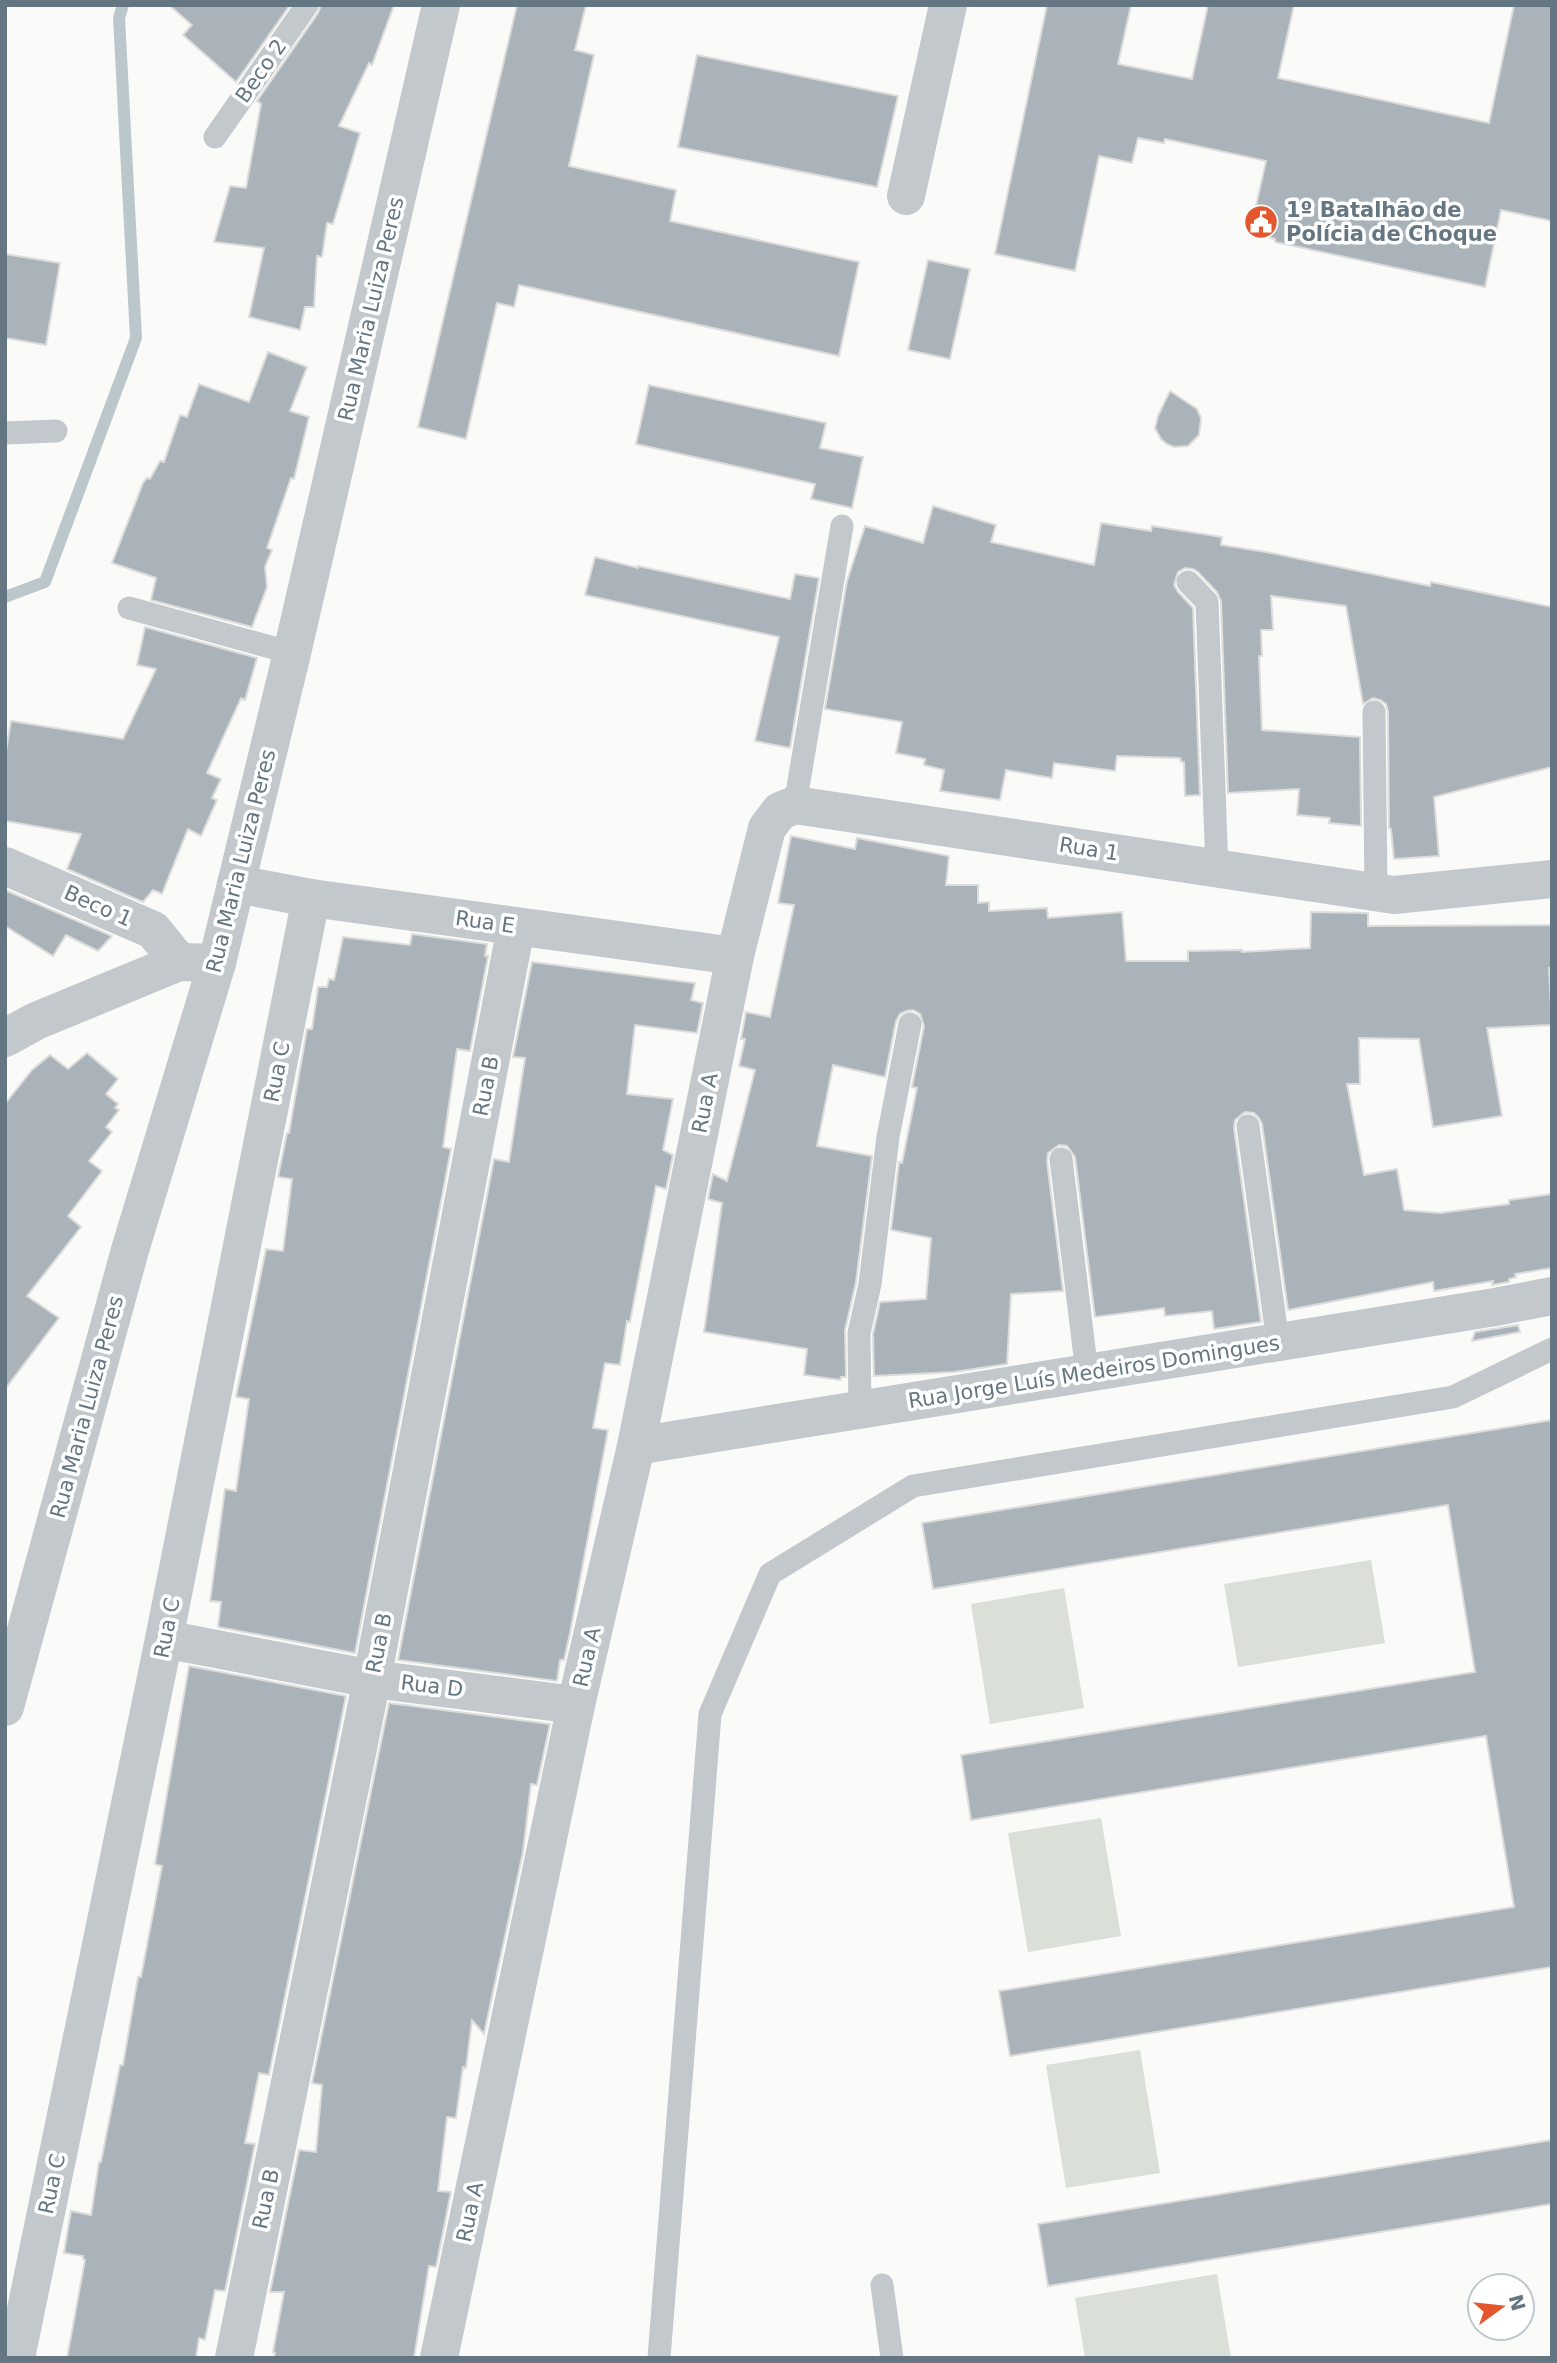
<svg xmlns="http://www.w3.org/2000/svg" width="1557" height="2363" font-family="'DejaVu Sans',sans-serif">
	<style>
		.park { fill: #dadfd7 }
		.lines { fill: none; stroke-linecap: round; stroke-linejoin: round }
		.stream { stroke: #bbc7cb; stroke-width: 12 }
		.building { fill: #aab3b9; stroke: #dcdcda; stroke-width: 2 }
		.service { stroke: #c3c8cc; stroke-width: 23 }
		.minor { stroke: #c3c8cc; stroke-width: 38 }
		.tertiary { stroke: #c3c8cc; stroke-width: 38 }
		.labels { text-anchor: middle; stroke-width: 7; stroke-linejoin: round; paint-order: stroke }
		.street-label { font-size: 21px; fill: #657683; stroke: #fff }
		.poi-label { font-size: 21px; font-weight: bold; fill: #657683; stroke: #fff; text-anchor: start }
	</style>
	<rect width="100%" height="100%" fill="#fafaf8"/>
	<g class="park">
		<path d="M1371,1560L1385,1643L1238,1667L1224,1584Z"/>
		<path d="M1064,1588L1084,1708L990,1724L971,1604Z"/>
		<path d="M1101,1818L1121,1936L1028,1952L1008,1833Z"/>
		<path d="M1140,2050L1160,2173L1066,2188L1046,2065Z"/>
		<path d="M1217,2274L1231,2358H1085L1075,2298Z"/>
	</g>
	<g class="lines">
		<path class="stream" d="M5,597L45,582L136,338L119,18L123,5"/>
	</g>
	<g class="building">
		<path d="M169,5H290L236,82L183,35L192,25Z"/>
		<path d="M321,5H394L372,65L369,63L339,126L360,133L333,224L327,223L322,257L317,256L314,307H305L300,330L249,317L264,248L214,242L230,186L246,188L261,104L257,101L318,13Z"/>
		<path d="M517,5H586L575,50L594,55L569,166L676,190L670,221L859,262L839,356L519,285L514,307L497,303L466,439L418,427Z"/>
		<path d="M1047,5H1131L1118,64L1192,79L1208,5H1294L1278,78L1489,123L1514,5H1552V221L1501,210L1485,287L1275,242V239L1250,233L1266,161L1165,139L1164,143L1138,138L1132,163L1099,156L1075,271L995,254Z"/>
		<path d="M697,55L898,96L877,187L678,147Z"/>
		<path d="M5,254L60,263L46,345L5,338Z"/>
		<path d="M928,260L970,269L950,359L908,350Z"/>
		<path d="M268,352L307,367L290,411L309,417L294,479L291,478L267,548L272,550L265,567L267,587L252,627L151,600L156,578L112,563L143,483L147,478L150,479L160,461L164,462L180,415L187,417L199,384L249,402Z"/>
		<path d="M649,385L826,423L820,448L863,457L852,508L811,499L815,484L636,444Z"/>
		<path d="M1170,391L1197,409L1201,418L1199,435L1188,446L1174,447L1167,444L1161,439L1155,428L1158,416Z"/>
		<path d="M933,506L996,525L991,542L1094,565L1101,523L1151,531L1152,526L1222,537L1221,545L1266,552L1430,586L1431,582L1552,607V767L1434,797L1439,856L1394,859L1391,829L1389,828L1388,711L1386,704L1380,700L1373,698L1363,704L1346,606L1271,596L1273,630H1261L1262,656H1259L1262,730L1360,737L1361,826L1329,823L1330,818L1297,815L1299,789L1228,793L1221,601L1217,592L1198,572L1193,569L1185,568L1178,572L1174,585L1178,592L1193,608L1200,795L1185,796L1184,762H1181L1180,758L1117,756L1115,771L1054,763L1052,778L1006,770L1000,800L940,791L944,770L924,765L925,759L896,753L902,722L825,709L847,581L865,526L923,543Z"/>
		<path d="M595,557L638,568V566L790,599L795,574L819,578L790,748L755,741L779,637L585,595Z"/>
		<path d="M145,627L257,658L245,700L241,698L207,773L221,779L212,798L217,800L201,836L188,829L162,894L153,890L143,902L67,869L81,834L5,821V757L11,721L123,739L156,669L137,665Z"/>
		<path d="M791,836L855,849L857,838L949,856L946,885H978V903L989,902V911L1047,908L1048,918L1122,912L1126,961H1188V951L1242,950V952L1310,948L1311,912L1368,913V926L1552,925V968H1549L1552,1025L1487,1028L1502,1116L1433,1127L1419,1039L1359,1038L1360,1084H1347L1364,1175L1397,1169L1404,1210L1440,1213L1509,1204V1200L1552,1194V1268L1515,1274L1516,1277L1509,1279V1282L1492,1285L1493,1281L1434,1291L1433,1282L1288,1310L1262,1124L1259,1118L1254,1113L1245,1112L1235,1120L1234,1128L1261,1322L1214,1329L1212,1311L1165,1316L1164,1308L1095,1317L1075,1157L1067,1146L1059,1145L1048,1153L1047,1161L1063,1291L1011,1294L1007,1364L954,1372L874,1376L873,1334L880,1302L926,1299L931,1238L891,1230L899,1162L902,1163L917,1088L912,1087L924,1026L920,1014L913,1010L906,1011L900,1014L896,1021L885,1077L833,1065L817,1146L872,1156L856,1282L845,1330L846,1377H841L840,1380L804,1375L807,1349L704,1332L722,1203L708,1199L713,1174L727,1181L755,1070L739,1066L745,1039H741L746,1012L770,1017L794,905L778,903Z"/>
		<path d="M5,890L112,936L98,951L66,935L53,956L5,926Z"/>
		<path d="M412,934L487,944L485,956H488L470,1051L457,1049L443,1147L451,1149L355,1653L218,1627L221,1602L210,1601L225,1489L236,1491L249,1399L236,1397L266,1249L283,1251L292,1179L278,1177L287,1133H289L307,1029H312L318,987H327L329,979L334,980L343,937L410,945Z"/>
		<path d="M532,962L695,983L691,1000L703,1003L697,1033L635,1025L627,1094L673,1099L663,1150L673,1155L666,1189L656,1186L630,1322L627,1321L620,1365L605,1363L593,1428L608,1430L570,1633L564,1660H560L557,1681L398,1660L494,1159L509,1162L525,1058L513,1057Z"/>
		<path d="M87,1053L118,1079L106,1094L118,1104L115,1108L119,1110L106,1127L112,1132L89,1161L102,1171L68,1216L81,1227L27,1296L59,1318L5,1389V1104L32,1070L50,1055L68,1069Z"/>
		<path d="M1518,1325L1520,1332L1472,1341L1475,1332Z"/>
		<path d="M1552,1420V1967L1010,2056L999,1991L1514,1907L1486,1736L971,1820L961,1755L1475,1672L1448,1505L933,1589L922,1523Z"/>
		<path d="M189,1666L346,1696L269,2075L259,2073L245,2143L255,2144L225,2291L215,2290L205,2340L199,2338L196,2358H67L85,2260L83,2259V2256L64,2253L71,2211L91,2215L99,2162H101L120,2065H123L138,1977H141L162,1866L155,1864Z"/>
		<path d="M389,1703L550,1724L537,1785L531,1784L523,1852L484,2034L472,2020L466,2068L463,2067L456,2118L447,2117L438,2191L451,2192L436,2267L429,2266L414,2358H274L275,2353L273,2352L284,2292H270L299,2150L316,2152L322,2085L312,2083Z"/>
		<path d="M1552,2140V2204L1048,2286L1038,2224Z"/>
	</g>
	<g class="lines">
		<g class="service">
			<path d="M215,137L307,5"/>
			<path d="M5,433L56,431"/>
			<path d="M1188,582L1207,602L1217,869"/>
			<path d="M129,608L292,653"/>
			<path d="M1374,712L1376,892"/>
			<path d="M795,805L842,526"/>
			<path d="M1248,1126L1278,1342"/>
			<path d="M1061,1159L1087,1373"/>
			<path d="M860,1410L859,1333L870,1284L888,1137L910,1024"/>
			<path d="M882,2285L892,2358"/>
			<path d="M659,2358L710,1714L770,1574L913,1486L1453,1397L1552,1349"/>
		</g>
		<g class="minor">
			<path d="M906,196L948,5"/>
			<path d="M5,866L153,930L179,962"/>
			<path d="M236,884L311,898L735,956"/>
			<path d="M5,1038L36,1021L179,962L217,963"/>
			<path d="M636,1446L1495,1307L1552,1296"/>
			<path d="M164,1639L372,1679L576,1705"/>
			<path d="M16,2358L164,1639L311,898"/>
			<path d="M234,2358L372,1679L516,927"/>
			<path d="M439,2358L576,1705L636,1446L735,956L767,828L780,811L795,805L1394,895L1552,879"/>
		</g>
		<path class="tertiary" d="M5,1707L130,1250L217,963L292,653L441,5"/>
	</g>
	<defs>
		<g id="civic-disc" transform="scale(1.75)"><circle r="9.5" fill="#e4572e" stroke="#fff"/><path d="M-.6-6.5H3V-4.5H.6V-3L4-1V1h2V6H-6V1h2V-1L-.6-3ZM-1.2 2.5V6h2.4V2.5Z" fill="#fff"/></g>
	</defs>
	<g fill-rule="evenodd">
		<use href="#civic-disc" x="1261" y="222"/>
	</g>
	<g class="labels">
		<g class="street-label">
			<text transform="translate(261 71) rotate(-55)" y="7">Beco 2</text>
			<text transform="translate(371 309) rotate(-77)" y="7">Rua Maria Luiza Peres</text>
			<text transform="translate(1089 849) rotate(9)" y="7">Rua 1</text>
			<text transform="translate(241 861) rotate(-76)" y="7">Rua Maria Luiza Peres</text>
			<text transform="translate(98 906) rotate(24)" y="7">Beco 1</text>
			<text transform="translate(485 922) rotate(8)" y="7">Rua E</text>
			<text transform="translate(277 1072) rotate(-79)" y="7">Rua C</text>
			<text transform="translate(486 1086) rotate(-79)" y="7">Rua B</text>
			<text transform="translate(705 1103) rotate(-79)" y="7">Rua A</text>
			<text transform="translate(1094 1372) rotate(-9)" y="7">Rua Jorge Luís Medeiros Domingues</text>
			<text transform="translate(87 1407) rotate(-75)" y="7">Rua Maria Luiza Peres</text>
			<text transform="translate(167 1628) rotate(-79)" y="7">Rua C</text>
			<text transform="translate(379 1643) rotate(-79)" y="7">Rua B</text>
			<text transform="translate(587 1657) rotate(-77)" y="7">Rua A</text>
			<text transform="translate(432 1686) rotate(7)" y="7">Rua D</text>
			<text transform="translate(52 2184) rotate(-78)" y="7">Rua C</text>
			<text transform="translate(266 2199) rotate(-78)" y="7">Rua B</text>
			<text transform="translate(470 2212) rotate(-78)" y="7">Rua A</text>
		</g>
		<g class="poi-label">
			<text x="1286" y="217">1º Batalhão de<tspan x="1286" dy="24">Polícia de Choque</tspan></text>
		</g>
	</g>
	<rect width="1557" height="2363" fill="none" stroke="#657683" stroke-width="14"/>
	<g transform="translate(1501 2307) rotate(75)"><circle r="33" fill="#ffffff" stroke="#c1c8cd" stroke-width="2"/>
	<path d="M0-5L12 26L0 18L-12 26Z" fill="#e4572e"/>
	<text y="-10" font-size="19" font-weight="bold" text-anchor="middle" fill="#657683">N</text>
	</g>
</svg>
